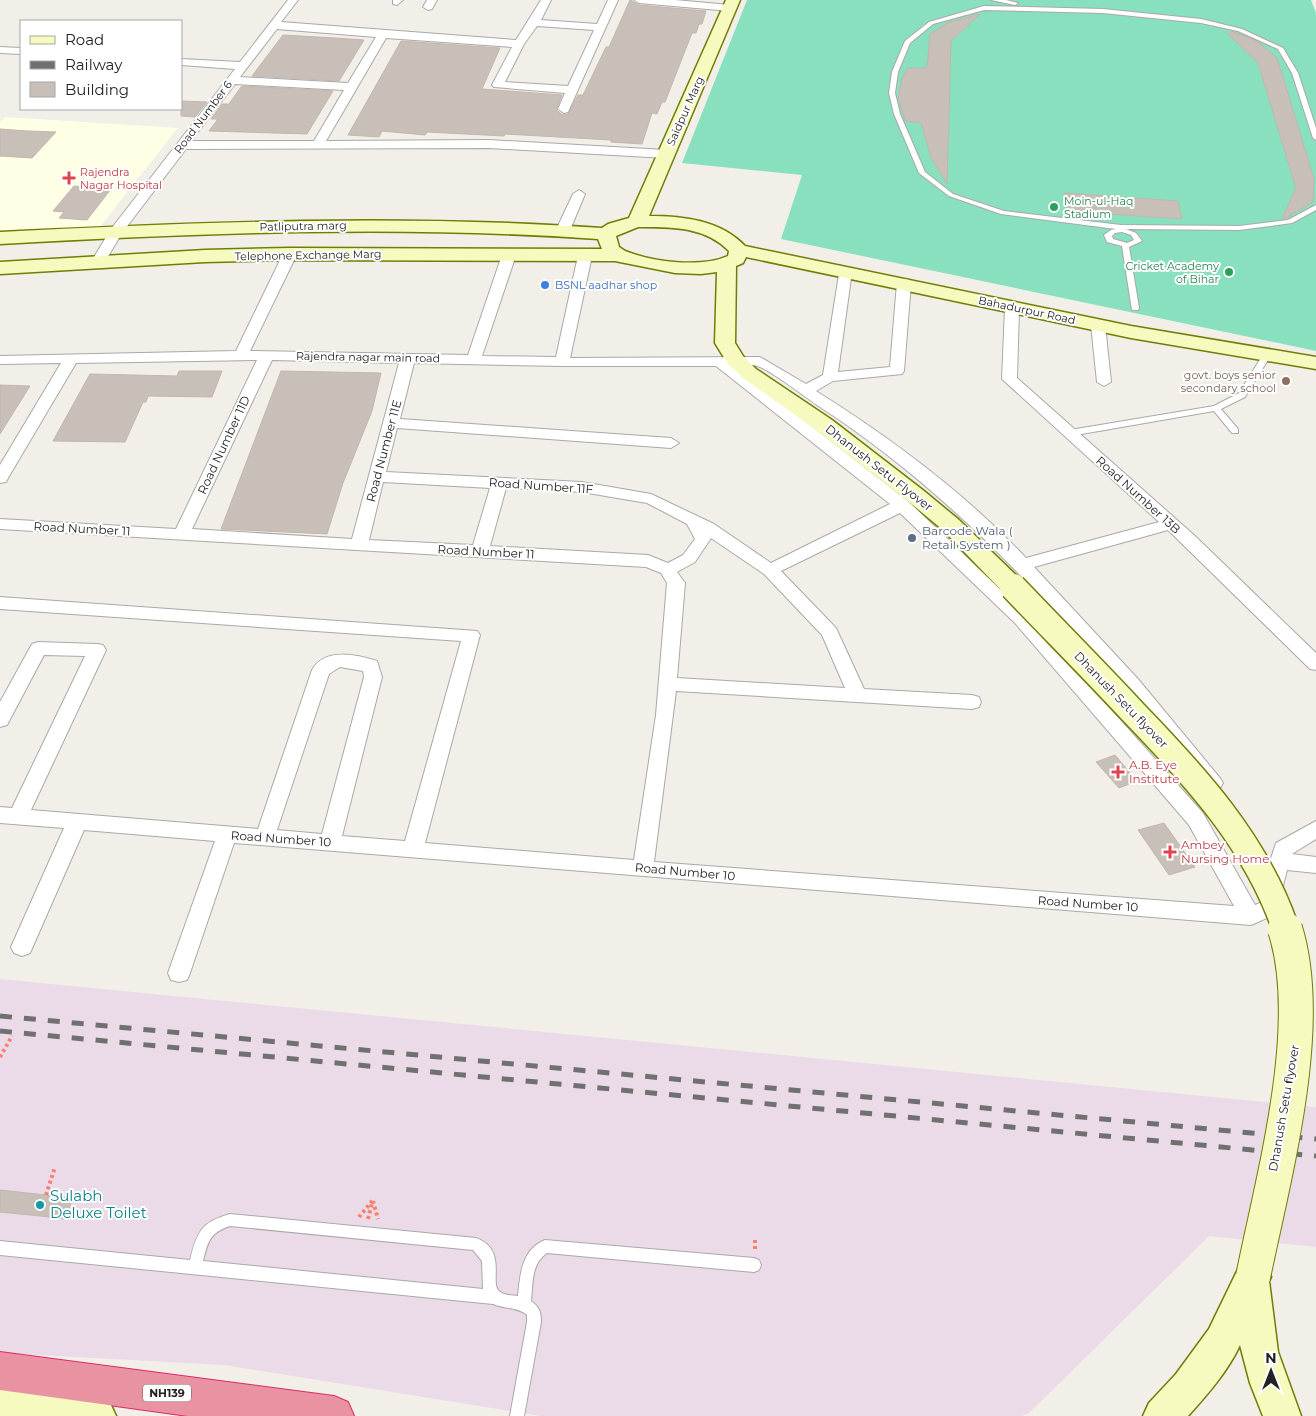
<svg xmlns="http://www.w3.org/2000/svg" width="1316" height="1416" font-family="Montserrat,sans-serif">
	<style>
		.industrial { fill: #ebdbe8 }
		.education { fill: #ffffe5 }
		.pitch { fill: #88e0be }
		.building { fill: #c7bfb8; stroke: #c4b6ab }
		.lines { fill: none; stroke-linecap: round; stroke-linejoin: round }
		.lane-casing { stroke: #a9a9a9; stroke-width: 2 }
		.street-casing { stroke: #a9a9a9; stroke-width: 2 }
		.secondary-casing { stroke: #707d05; stroke-width: 3 }
		.highway-casing { stroke: #dc2a67; stroke-width: 2 }
		.path { stroke: #fa8072; stroke-width: 4; stroke-dasharray: 3 3; stroke-linecap: butt }
		.lane { fill: #fff; fill-rule: evenodd }
		.street { fill: #fff; fill-rule: evenodd }
		.secondary { fill: #f7fabf; fill-rule: evenodd }
		.highway { fill: #e892a2; fill-rule: evenodd }
		.rail { stroke: #707070; stroke-width: 5; stroke-dasharray: 12 12; stroke-linecap: butt }
		.secondary-bridge-far1-casing { stroke: #707d05; stroke-width: 29; stroke-linecap: butt }
		.secondary-bridge-casing { stroke: #707d05; stroke-width: 36; stroke-linecap: butt }
		.secondary-bridge-far1 { stroke: #f7fabf; stroke-width: 26 }
		.secondary-bridge { stroke: #f7fabf; stroke-width: 34 }
		.health-dot { fill: #e0444e; stroke: #fff; stroke-width: 2 }
		.leisure-dot { fill: #2e9e5b; stroke: #fff; stroke-width: 2 }
		.shop-dot { fill: #3f7fe0; stroke: #fff; stroke-width: 2 }
		.education-dot { fill: #8d6e63; stroke: #fff; stroke-width: 2 }
		.service-dot { fill: #5c6f8a; stroke: #fff; stroke-width: 2 }
		.culture-dot { fill: #0f9aa8; stroke: #fff; stroke-width: 2 }
		.labels { text-anchor: middle; stroke-width: 4; stroke-linejoin: round; paint-order: stroke }
		.far-street-label { font-size: 11px; fill: #222; stroke: #fff }
		.far-health-label { font-size: 11px; fill: #be3a42; stroke: #fff; text-anchor: start }
		.far-leisure-label { font-size: 11px; fill: #27864d; stroke: #fff; text-anchor: start }
		.far-shop-label { font-size: 11px; fill: #366cbe; stroke: #fff; text-anchor: start }
		.far-education-label { font-size: 11px; fill: #785e54; stroke: #fff; text-anchor: end }
		.shield { fill: #fff; stroke: #646464; stroke-width: 1 }
		.shield-label { font-size: 11px; font-weight: bold; fill: #222 }
		.street-label { font-size: 12px; fill: #222; stroke: #fff }
		.service-label { font-size: 12px; fill: #4e5e75; stroke: #fff; text-anchor: start }
		.health-label { font-size: 12px; fill: #be3a42; stroke: #fff; text-anchor: start }
		.near-culture-label { font-size: 15px; fill: #0d838f; stroke: #fff; text-anchor: start }
	</style>
	<rect width="100%" height="100%" fill="#f2efe9"/>
	<path class="industrial" d="M0,979L1316,1107V1247L1209,1236L1029,1413L1022,1416H541L224,1365L0,1353Z"/>
	<path class="education" d="M5,117L178,128L99,228L0,232V122Z"/>
	<path class="pitch" d="M747,0H1311L1316,13V351L781,239L802,175L682,163Z"/>
	<g class="building">
		<path d="M630,0L639,5L706,11L702,24H699L696,33H692L665,102H662L657,114L652,113L642,144L611,142V140L505,134L504,136L427,132L425,135L382,131L379,137L348,135L401,41L500,48L482,89L562,95L556,110L563,115L568,114L578,95H583L606,47H609Z"/>
		<path d="M980,14L951,41L947,184L931,158L921,123L905,121L898,98L902,78L908,68H927L930,34L949,22Z"/>
		<path d="M1231,31L1257,41L1277,58L1314,179L1313,202L1286,218L1282,219L1296,188L1258,63L1228,34Z"/>
		<path d="M283,35L335,38L364,40L339,81L252,76Z"/>
		<path d="M241,87L244,86L333,91L307,134L209,131L218,119H211L222,104H229Z"/>
		<path d="M181,101L207,102L195,117L181,116Z"/>
		<path d="M0,129L28,131L56,132L32,158L0,156Z"/>
		<path d="M74,186L111,189L87,220L59,218L64,212L53,211Z"/>
		<path d="M1064,193L1178,201L1182,219L1067,211Z"/>
		<path d="M179,371H222L212,397L148,396L146,402H143L125,442L53,441L90,374L177,376Z"/>
		<path d="M281,371L381,373L372,411L343,483L327,534L221,529Z"/>
		<path d="M0,385L30,386L0,434Z"/>
		<path d="M1115,755L1137,781L1119,788L1096,762Z"/>
		<path d="M1164,823L1195,867L1169,875L1138,830Z"/>
		<path d="M0,1190L46,1195L73,1198L65,1219L40,1216L0,1212Z"/>
	</g>
	<g class="lines">
		<g class="lane-casing">
			<g id="lane">
				<path d="M991,0H1006L1018,3L1015,5Z"/>
				<path d="M984,6L1103,9L1201,19L1242,29L1283,48L1298,73L1316,128V140L1313,138L1292,73L1278,49L1238,31L1201,23L1103,13L984,10L933,24L910,43L898,72L895,93L900,114L925,172L953,194L1004,211L1121,225L1239,226L1288,220L1316,205V210L1292,223L1239,230L1126,229L1136,233L1142,241L1129,247L1139,308L1138,310H1132L1122,246L1107,242L1104,235L1111,230L1116,229L1001,214L949,196L919,173L894,114L889,93L892,72L905,41L929,22ZM1122,232L1131,235L1134,240L1127,243L1113,239L1112,236L1115,233Z"/>
				<path d="M1264,353H1267L1271,355L1245,397L1221,409L1238,429V433H1232L1214,411L1070,436L1066,433L1070,430L1214,406L1239,393Z"/>
				<path d="M230,1214L476,1238C508,1250 489,1282 499,1291C504,1296 512,1295 518,1296C520,1274 522,1249 545,1240L754,1258L759,1260L761,1265L759,1270L754,1272L547,1253C531,1264 533,1283 531,1301C539,1307 541,1311 541,1322L524,1416H510L527,1322V1315C518,1307 505,1309 493,1304L0,1255V1241L190,1260C197,1232 201,1222 230,1214ZM230,1226L473,1250L482,1261L483,1289L203,1261C208,1242 209,1233 230,1226Z"/>
			</g>
		</g>
		<g class="street-casing">
			<g id="street">
				<path d="M288,0H298L281,22L516,40L541,0H551L541,20L597,24L608,0H618L568,112L564,113L558,109L565,93L494,87L492,85L512,47L386,38L326,141L489,140L666,150L672,154L666,158L489,148L186,149L122,233L103,265H93L91,262L111,229L235,69L181,65V59L240,62ZM537,26L594,30L568,86L505,82L524,44ZM277,29L376,37L348,83L240,77ZM235,84L344,90L314,141H191Z"/>
				<path d="M393,0H403L397,5L393,4Z"/>
				<path d="M427,0H437L432,9L428,10L423,7Z"/>
				<path d="M634,0H675L730,5L735,8L730,11L639,3Z"/>
				<path d="M0,47L21,48V54L0,53Z"/>
				<path d="M579,190L585,194L570,230L568,233H558L556,230L573,194Z"/>
				<path d="M290,250L297,254L250,351L468,355L502,255L509,251L516,255L482,356L556,357L578,256L585,252L592,256L570,358L760,357L806,384L823,375L840,268H850L852,271L838,372L890,367L897,283L904,279L909,280L911,283L904,371L902,374L833,381L816,391C891,438 965,493 1026,558L1159,522L1002,379L1005,308L1012,304L1017,305L1019,308L1017,378L1195,536L1316,653V670L1310,669L1168,530L1034,567L1138,679L1220,778L1223,783L1220,788L1213,791L1206,788C1090,647 972,505 817,405C804,396 769,369 757,366C751,364 741,366 734,366L908,501L1027,615L1203,813L1255,905L1260,903L1265,877L1276,843L1316,821V839L1292,854L1316,857V873L1287,870L1276,914L1251,925L234,843L190,973L187,980L179,982L171,980L168,973L215,841L84,830L30,953L22,956L14,953L11,947L64,828L0,823V807L12,808L85,656L44,655L7,725L0,727V702L32,644L38,642L97,644L103,645L106,650L31,810L258,829L312,670C325,647 357,655 377,661L382,677L342,836L405,841L461,641L0,609V597L477,631L480,635L425,843L634,860L656,715L667,583L661,573L646,567L0,529V519L176,529L257,360L76,363L8,478L6,482L0,483V465L61,363L0,364V356L236,351L283,254ZM272,360L399,363L352,539L192,529ZM414,363L562,366H716L890,504L771,563L714,524L651,494L582,482L386,472L397,428L671,448L679,443L671,438L400,419ZM383,482L490,488L473,545L369,540ZM506,488L582,492L647,503L687,524L695,539L683,555L668,563L648,555L490,546ZM900,513L1015,623L1189,825L1234,906L654,862L676,691L972,709L979,707L981,702L979,697L972,695L864,689L836,628L781,571ZM711,538L764,574L822,635L845,688L677,678L685,583L677,572L695,562ZM340,667L363,671L364,677L322,834L277,830L329,674Z"/>
				<path d="M1098,321L1105,325L1111,382L1104,386L1097,382L1091,325Z"/>
			</g>
		</g>
		<g class="secondary-casing">
			<g id="secondary">
				<path d="M726,0H740L649,216C683,216 720,220 745,246L1131,326L1316,357V369L1131,338L746,257L743,263L736,266L735,343L743,356L756,369L832,420L924,491L959,520L1022,581L1025,587L1022,593L1013,595L1004,593L943,530L908,501L816,430L742,377L728,364L715,343L717,272L701,274L675,273L615,261L290,260L205,262L0,274V262L205,250L290,248L602,249L598,239C398,225 200,233 0,244V232C201,222 401,214 602,228L608,224L629,218ZM638,227C670,227 705,226 729,251L728,256C701,268 652,262 625,251L619,247L616,236Z"/>
				<path d="M1253,1259L1266,1265L1271,1277L1269,1281L1278,1352L1301,1416H1263L1250,1383L1240,1345C1228,1371 1207,1395 1188,1416H1143L1149,1403L1176,1374L1209,1329L1240,1265Z"/>
				<path d="M0,1385L97,1397L110,1403L116,1416H0Z"/>
			</g>
		</g>
		<g class="highway-casing">
			<path id="highway" d="M0,1352L334,1396L348,1402L354,1416H188L0,1390Z"/>
		</g>
		<g class="path">
			<path d="M0,1057L12,1036"/>
			<path d="M46,1195L55,1167"/>
			<path d="M373,1201L378,1219"/>
			<path d="M359,1217L373,1200"/>
			<path d="M368,1219L372,1203"/>
			<path d="M755,1240V1250"/>
		</g>
		<use href="#lane" class="lane"/>
		<use href="#street" class="street"/>
		<use href="#secondary" class="secondary"/>
		<use href="#highway" class="highway"/>
		<g class="rail">
			<path d="M0,1016L1316,1139"/>
			<path d="M0,1031L1316,1156"/>
		</g>
		<g class="secondary-bridge-far1-casing">
			<path id="secondary-bridge-far1" d="M1013,587C1052,628 1093,669 1132,711C1194,775 1257,843 1286,930"/>
		</g>
		<g class="secondary-bridge-casing">
			<path id="secondary-bridge" d="M1253,1277C1273,1178 1316,1026 1285,929"/>
		</g>
		<use href="#secondary-bridge-far1" class="secondary-bridge-far1"/>
		<use href="#secondary-bridge" class="secondary-bridge"/>
	</g>
	<g class="health-dot">
		<path d="M66.5 170.5h5v5h5v5h-5v5h-5v-5h-5v-5h5z"/>
		<path d="M1115.5 764.5h5v5h5v5h-5v5h-5v-5h-5v-5h5z"/>
		<path d="M1167.5 844.5h5v5h5v5h-5v5h-5v-5h-5v-5h5z"/>
	</g>
	<g class="leisure-dot">
		<circle cx="1054" cy="207" r="5"/>
		<circle cx="1229" cy="272" r="5"/>
	</g>
	<circle class="shop-dot" cx="545" cy="285" r="5"/>
	<circle class="education-dot" cx="1286" cy="381" r="5"/>
	<circle class="service-dot" cx="912" cy="538" r="5"/>
	<circle class="culture-dot" cx="40" cy="1205" r="5"/>
	<g class="labels">
		<g class="far-street-label">
			<text transform="translate(685 111) rotate(-66)" y="4">Saidpur Marg</text>
			<text transform="translate(203 117) rotate(-53)" y="4">Road Number 6</text>
			<text transform="translate(303 226) rotate(-1)" y="4">Patliputra marg</text>
			<text transform="translate(308 255) rotate(-1)" y="4">Telephone Exchange Marg</text>
			<text transform="translate(1027 310) rotate(12)" y="4">Bahadurpur Road</text>
			<text transform="translate(368 357) rotate(1)" y="4">Rajendra nagar main road</text>
		</g>
		<g class="far-health-label">
			<text x="80" y="176">Rajendra<tspan x="80" dy="13">Nagar Hospital</tspan></text>
		</g>
		<g class="far-leisure-label">
			<text x="1064" y="205">Moin-ul-Haq<tspan x="1064" dy="13">Stadium</tspan></text>
			<text x="1219" y="270" text-anchor="end">Cricket Academy<tspan x="1219" dy="13">of Bihar</tspan></text>
		</g>
		<g class="far-shop-label">
			<text x="555" y="289">BSNL aadhar shop</text>
		</g>
		<g class="far-education-label">
			<text x="1276" y="379">govt. boys senior<tspan x="1276" dy="13">secondary school</tspan></text>
		</g>
		<rect class="shield" x="143" y="1384.5" width="48" height="17" rx="4"/>
		<g class="shield-label">
			<text x="167" y="1397">NH139</text>
		</g>
		<g class="street-label">
			<text transform="translate(224 445) rotate(-65)" y="4">Road Number 11D</text>
			<text transform="translate(384 451) rotate(-75)" y="4">Road Number 11E</text>
			<text transform="translate(879 468) rotate(38)" y="4">Dhanush Setu Flyover</text>
			<text transform="translate(541 486) rotate(4)" y="4">Road Number 11F</text>
			<text transform="translate(1138 495) rotate(42)" y="4">Road Number 13B</text>
			<text transform="translate(82 529) rotate(3)" y="4">Road Number 11</text>
			<text transform="translate(486 552) rotate(3)" y="4">Road Number 11</text>
			<text transform="translate(1121 700) rotate(46)" y="4">Dhanush Setu flyover</text>
			<text transform="translate(281 839) rotate(4)" y="4">Road Number 10</text>
			<text transform="translate(685 872) rotate(5)" y="4">Road Number 10</text>
			<text transform="translate(1088 904) rotate(4)" y="4">Road Number 10</text>
			<text transform="translate(1284 1108) rotate(-80)" y="4">Dhanush Setu flyover</text>
		</g>
		<g class="service-label">
			<text x="922" y="535">Barcode Wala (<tspan x="922" dy="14">Retail System )</tspan></text>
		</g>
		<g class="health-label">
			<text x="1129" y="769">A.B. Eye<tspan x="1129" dy="14">Institute</tspan></text>
			<text x="1181" y="849">Ambey<tspan x="1181" dy="14">Nursing Home</tspan></text>
		</g>
		<g class="near-culture-label">
			<text x="50" y="1201">Sulabh<tspan x="50" dy="17">Deluxe Toilet</tspan></text>
		</g>
	</g>
	<rect x="20" y="20" width="162" height="90" fill="#ffffff" stroke="#a7a7a7"/>
	<rect x="30" y="36" width="25" height="8" fill="#f7fabf" stroke="#a7a7a7"/>
	<text x="65" y="45" font-size="15" fill="#222222">Road</text>
	<rect x="30" y="61" width="25" height="8" fill="#707070" stroke="#a7a7a7"/>
	<text x="65" y="70" font-size="15" fill="#222222">Railway</text>
	<rect x="30" y="82" width="25" height="15" fill="#c7bfb8" stroke="#a7a7a7"/>
	<text x="65" y="95" font-size="15" fill="#222222">Building</text>
	<g transform="translate(1271 1371)" stroke="#ffffff" stroke-width="4" paint-order="stroke">
	<path d="M0-4L9 19L0 12L-9 19Z" fill="#222222"/>
	<text y="-8" font-size="14" font-weight="bold" text-anchor="middle" fill="#222222">N</text>
	</g>
</svg>
